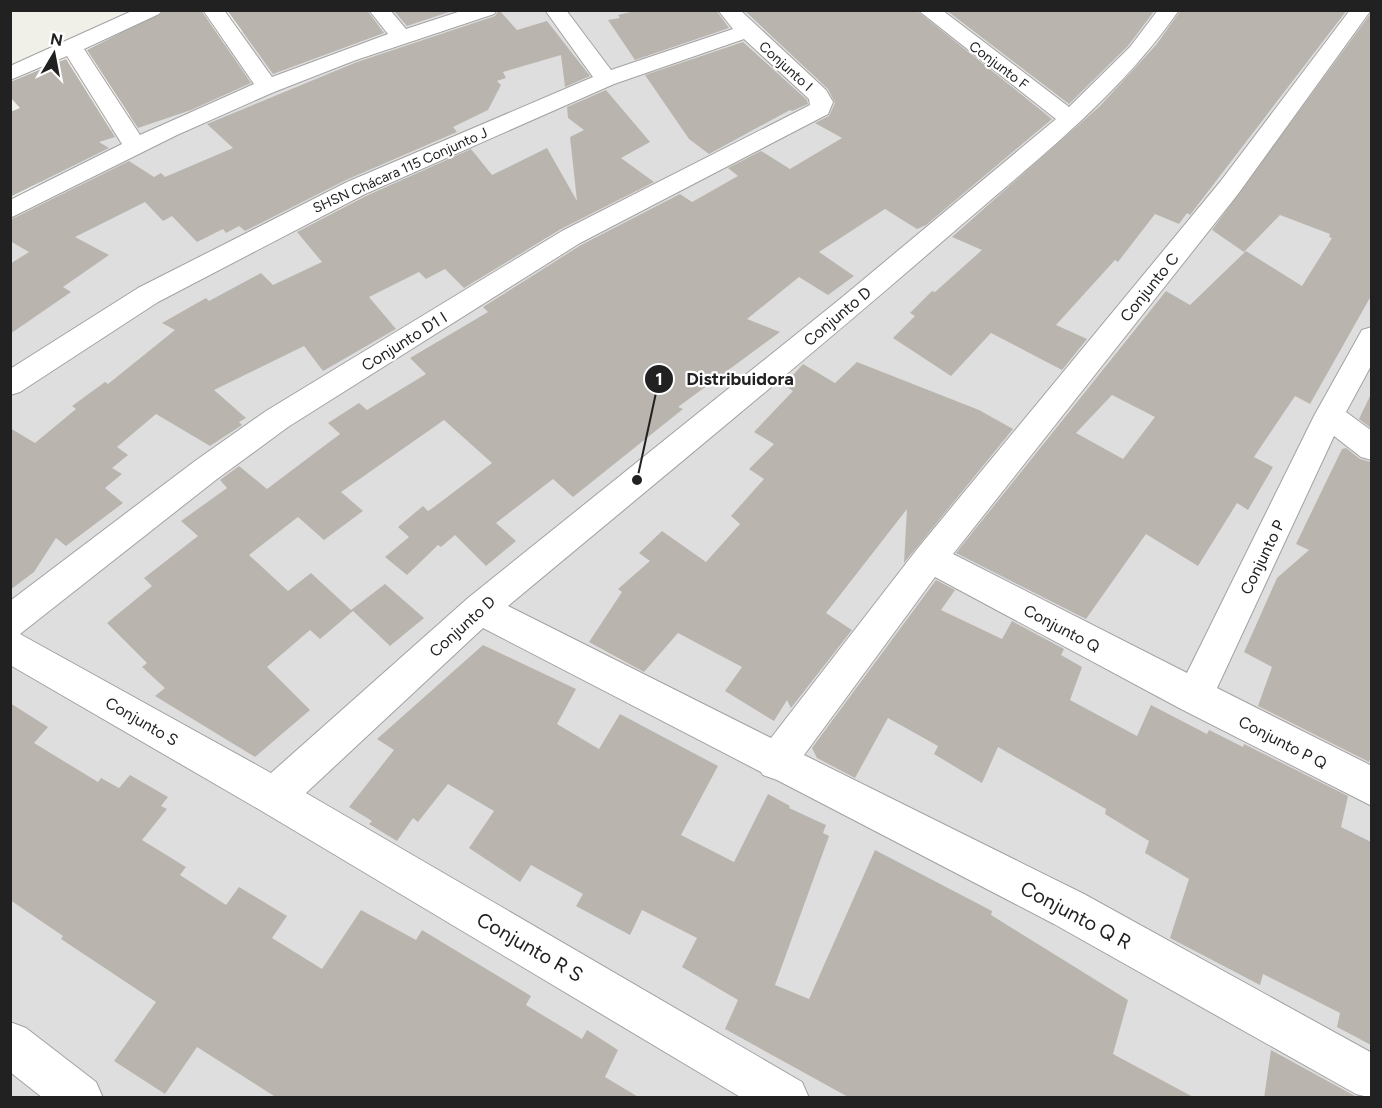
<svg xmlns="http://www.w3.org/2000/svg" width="1382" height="1108" font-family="Figtree,sans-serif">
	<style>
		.residential { fill: #dfdede }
		.building { fill: #b9b5ae; fill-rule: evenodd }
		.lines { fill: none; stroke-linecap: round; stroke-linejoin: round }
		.minor-casing { stroke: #a2a2a2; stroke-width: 2 }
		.minor { fill: #fff; fill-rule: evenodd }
		.labels { text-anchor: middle; stroke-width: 4.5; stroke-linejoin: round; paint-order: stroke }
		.far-street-label { font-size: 14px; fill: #212121; stroke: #fff }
		.street-label { font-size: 16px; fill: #212121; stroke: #fff }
		.near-street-label { font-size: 20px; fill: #212121; stroke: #fff }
		.leader { fill: none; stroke: #212121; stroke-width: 2 }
		.callout-dot { fill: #212121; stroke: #fff; stroke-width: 2 }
		.mark-label { font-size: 18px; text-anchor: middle; font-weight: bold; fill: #fff }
		.callout-label { font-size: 18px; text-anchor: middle; font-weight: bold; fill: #212121; stroke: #fff; stroke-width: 4.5; stroke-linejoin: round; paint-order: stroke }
	</style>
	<rect width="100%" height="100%" fill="#f0efe8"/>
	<path class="residential" d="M270,11H1371V1097L11,1098V204Z"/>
	<g class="building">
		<path d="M166,10H201L251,83L191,110L138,128L87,50Z"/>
		<path d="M227,10H367L384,33L273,74Z"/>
		<path d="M393,10H455L407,26Z"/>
		<path d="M499,10L517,30L547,21L590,76L565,87L561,55L503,72L506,78L497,81L501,85L488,110L453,127L457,132L346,180L245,231L239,226L226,233L223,229L197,242L172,216L163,221L145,202L75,237L109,255L63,287L71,292L10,334V264L29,252L10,241V220L129,161L154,177L161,173L165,177L233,148L207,124L357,62L495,16Z"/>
		<path d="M639,10H716L729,28L635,60L608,20L620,18L618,15Z"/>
		<path d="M744,10H916L1052,119L926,225L917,229L885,209L819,252L854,276L828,295L799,277L747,319L780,332L678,407L683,409L573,497L553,479L496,523L516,541L486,566L455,535L441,547L438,545L407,575L385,557L409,537L398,527L423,506L428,511L434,507L492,463L444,420L341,492L363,511L324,540L298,517L249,555L288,591L311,573L351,610L385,584L424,618L390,646L353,611L320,639L310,630L267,667L310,710L255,757L155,696L165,688L142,667L147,663L107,623L152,586L144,578L198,536L181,521L227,488L220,480L239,466L267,489L340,434L328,423L359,403L367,410L426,374L410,358L488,312L483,307L581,245L680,194L692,202L738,176L728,168L761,151L790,169L842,138L815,123L829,116L835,103L828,89Z"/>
		<path d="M946,10H1155L1128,46L1069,104Z"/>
		<path d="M1181,10H1347L1190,215L1187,213L1179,224L1155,214L1118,262L1115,260L1056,325L1087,339L1062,370L991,333L951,376L893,338L915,316L910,313L932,291L935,292L982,250L952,237L1100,106L1156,45Z"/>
		<path d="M1371,13V296L1310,404L1295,396L1254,457L1273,467L1248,510L1237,503L1198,566L1146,534L1086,619L956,553L1166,291L1190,305L1246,251L1302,286L1332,238L1329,237L1330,234L1280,215L1244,252L1212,230ZM1112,395L1155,417L1123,459L1076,433Z"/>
		<path d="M743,42L807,100L808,104L792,111L790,110L709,154L689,139L645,75Z"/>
		<path d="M66,59L115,137L99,142L109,148L10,197V112L20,108L10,97V82Z"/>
		<path d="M606,90L650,142L621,158L654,182L561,229L464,288L445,269L426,279L419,272L369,297L396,329L323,371L304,346L214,390L246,418L239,422L242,425L210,446L156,414L117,447L128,455L112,468L122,474L105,488L123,503L66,546L56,538L34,572L10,590V428L35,443L76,409L72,406L105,382L108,384L175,330L162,323L206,298L209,301L261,273L273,285L322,262L297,232L366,196L471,149L492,175L547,148L577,201L570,137L584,130L568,118L567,107Z"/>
		<path d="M857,362L979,410L1013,429L904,563L907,509L826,613L852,630L791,708L787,700L774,721L725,691L742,667L678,633L644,672L589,642L622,592L618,589L650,561L639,553L662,531L706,562L740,524L731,516L764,479L749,469L774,444L754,432L793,391L784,385L803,364L835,383Z"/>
		<path d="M1371,394V428L1359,419Z"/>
		<path d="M1346,448L1360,459L1371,462V755L1369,762L1258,706L1272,667L1244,652L1277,578L1309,550L1296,544L1342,449Z"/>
		<path d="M936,580L955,590L941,610L1002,639L1012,621L1064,649L1061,655L1082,667L1070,700L1137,736L1151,705L1207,734L1209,730L1243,747L1244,744L1348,796L1341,827L1371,842V1045L1337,1027L1340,1013L1263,974L1260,985L1170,938L1189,879L1145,853L1149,841L1105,814L1106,809L998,747L982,783L934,754L938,746L888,718L855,778L817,758L812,748Z"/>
		<path d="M483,645L576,689L557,724L599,749L620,714L718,766L681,835L734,862L768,794L790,806L789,808L826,825L823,833L829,836L775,985L809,999L875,850L992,911L991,915L1128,1000L1113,1054L1195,1098H850L725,1029L738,1000L682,967L697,938L642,910L630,935L576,906L583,894L531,865L520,882L469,848L494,811L448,784L418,822L413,818L397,841L369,824L372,821L349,807L394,750L377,739Z"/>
		<path d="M10,703L48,727L34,743L98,782L101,778L119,788L130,775L168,797L161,806L167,809L142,840L186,867L180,875L226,905L239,887L287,916L272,938L322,969L361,910L416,940L422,930L531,996L526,1005L582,1039L587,1030L618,1050L605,1077L640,1098H277L197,1047L165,1094L114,1061L156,1002L61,939L63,936L10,900Z"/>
		<path d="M1271,1050L1355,1096L1361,1098H1264Z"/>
	</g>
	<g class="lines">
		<g class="minor-casing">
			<g id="minor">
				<path d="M134,10H162L159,14L84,49L140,135L254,84L203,10H224L272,77L388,34L369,10H390L406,29L464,10H497L494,14L356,60L274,92L177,135L10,218V200L122,144L67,56L10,80V66Z"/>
				<path d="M545,10H566L611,70L733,29L718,10H740L826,90L833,102L828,114L580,243L288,427L217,479L20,634L271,773L468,598L840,299L1056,119L918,10H942L1069,107L1130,47L1158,10H1179C1116,101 1025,169 943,241C800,365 653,485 508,606L771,738L918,548L1220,182L1350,10H1371L1238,194L953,554L1187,673L1314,416L1362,330L1372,327V364L1346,412L1372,431V460L1361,457L1334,436L1217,688L1372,766V806L1181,709L935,577L804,755L1084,894L1372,1053V1098L1356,1094L1054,924L777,780L763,775L761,772L483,628L306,793L802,1082L809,1098H742L260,810L10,665V601L195,461L266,411L562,231L810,105L809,99L744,39L614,84L365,194L158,302L20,392L10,395V369L138,288L347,182L593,77Z"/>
				<path d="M10,1022L26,1028L96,1082L103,1098H43L10,1072Z"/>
			</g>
		</g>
		<use href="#minor" class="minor"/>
	</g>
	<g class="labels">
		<g class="far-street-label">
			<text transform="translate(999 65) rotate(37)" y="5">Conjunto F</text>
			<text transform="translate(786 66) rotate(42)" y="5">Conjunto I</text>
			<text transform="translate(400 170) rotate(-24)" y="5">SHSN Chácara 115 Conjunto J</text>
		</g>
		<g class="street-label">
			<text transform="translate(1149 287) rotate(-51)" y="6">Conjunto C</text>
			<text transform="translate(837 316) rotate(-40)" y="6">Conjunto D</text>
			<text transform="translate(404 341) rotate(-32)" y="6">Conjunto D1 I</text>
			<text transform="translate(1262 557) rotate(-64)" y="6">Conjunto P</text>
			<text transform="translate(462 626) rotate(-42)" y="6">Conjunto D</text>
			<text transform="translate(1062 628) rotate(28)" y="6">Conjunto Q</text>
			<text transform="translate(142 721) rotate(30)" y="6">Conjunto S</text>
			<text transform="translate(1283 742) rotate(27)" y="6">Conjunto P Q</text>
		</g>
		<g class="near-street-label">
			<text transform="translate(1076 915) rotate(28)" y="7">Conjunto Q R</text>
			<text transform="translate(530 947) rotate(30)" y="7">Conjunto R S</text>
		</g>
	</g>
	<path class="leader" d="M637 480L659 379"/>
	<g class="callout-dot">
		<circle cx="637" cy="480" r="6"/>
		<circle cx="659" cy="379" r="15"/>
	</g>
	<g class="mark-label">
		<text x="659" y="385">1</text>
	</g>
	<g class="callout-label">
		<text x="740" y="385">Distribuidora</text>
	</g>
	<rect width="1382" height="1108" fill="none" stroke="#212121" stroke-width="24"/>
	<g transform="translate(54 54) rotate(10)" stroke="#ffffff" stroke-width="4.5" paint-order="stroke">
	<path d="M0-4.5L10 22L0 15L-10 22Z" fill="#212121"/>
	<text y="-9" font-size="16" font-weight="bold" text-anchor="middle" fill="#212121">N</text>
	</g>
</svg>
